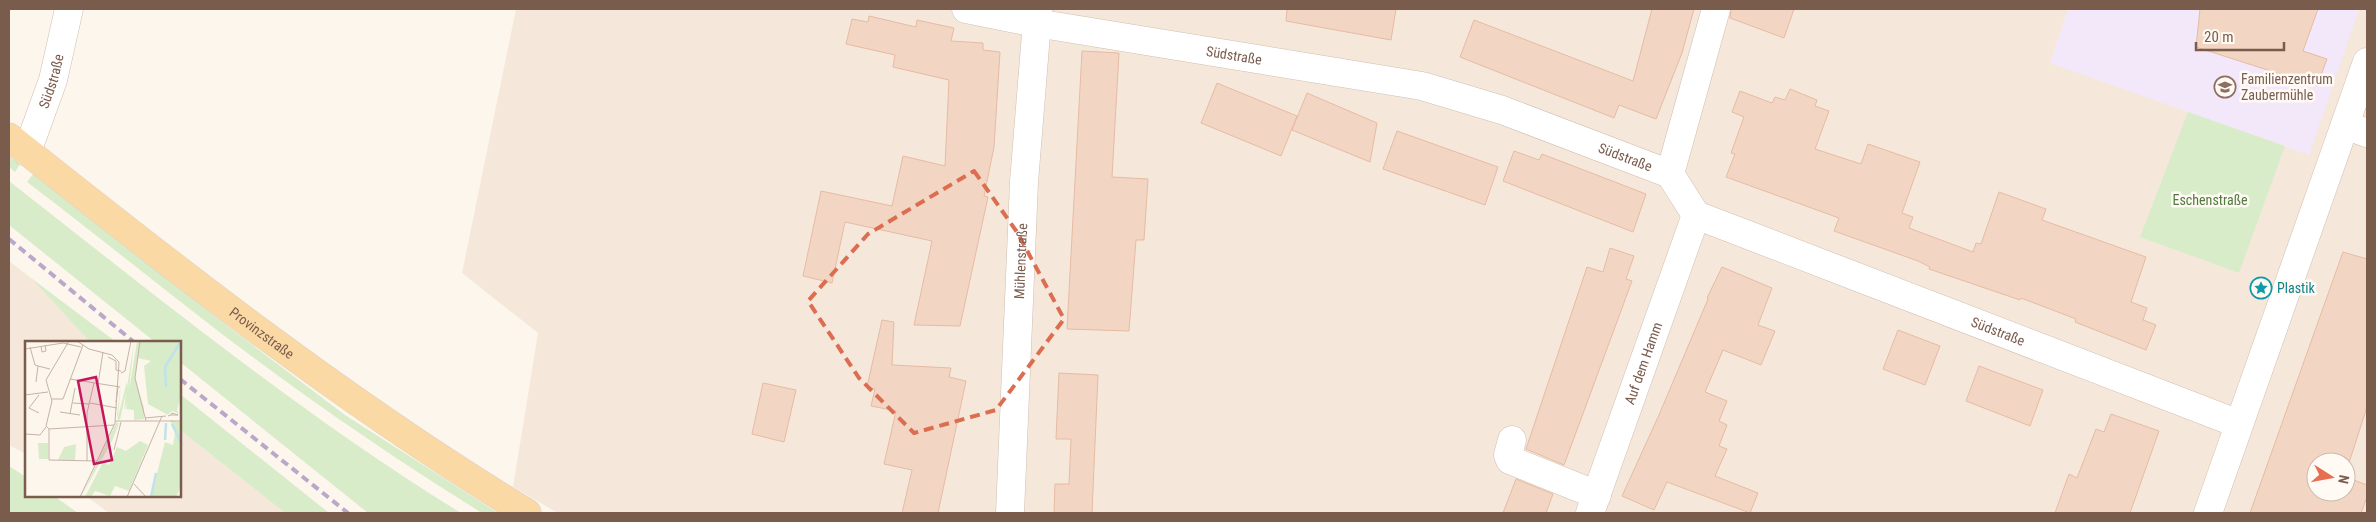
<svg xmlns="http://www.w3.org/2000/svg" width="2376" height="522" font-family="'Roboto Condensed',sans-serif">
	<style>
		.residential { fill: #f5e8da; fill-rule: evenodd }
		.education { fill: #f3e8fa }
		.green { fill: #d8ecc9 }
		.building { fill: #f3d5c3; stroke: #e6bba3 }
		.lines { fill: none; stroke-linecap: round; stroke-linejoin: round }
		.minor-casing { stroke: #d1beb0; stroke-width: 29 }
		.major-casing { stroke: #dad1cd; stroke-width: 29 }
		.minor { stroke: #fff; stroke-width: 28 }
		.major { stroke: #fbd9a5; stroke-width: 28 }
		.rail { stroke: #b9a8c9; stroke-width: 4; stroke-dasharray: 8 5; stroke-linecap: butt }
		.marked { fill: none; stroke: #dc6d51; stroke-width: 4; stroke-dasharray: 10 6; stroke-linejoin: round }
		.labels { text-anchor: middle; stroke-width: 5; stroke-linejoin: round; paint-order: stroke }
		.street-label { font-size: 14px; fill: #7a5c4d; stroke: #fffaf3 }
		.education-label { font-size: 14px; fill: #785e54; stroke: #fffaf3; text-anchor: start }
		.park-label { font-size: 14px; fill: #537a41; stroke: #fffaf3 }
		.culture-label { font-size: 14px; fill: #0d838f; stroke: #fffaf3; text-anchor: start }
		.inset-river { fill: none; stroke: #bfe3e8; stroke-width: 2.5 }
		.inset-road { fill: none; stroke: #c5b3a7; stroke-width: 1 }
		.view { fill: #c2185b; fill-opacity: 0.15; stroke: #c2185b; stroke-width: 2.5 }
		.inset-edge { fill: none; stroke: #7a5c4d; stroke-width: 2.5 }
	</style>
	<rect width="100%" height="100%" fill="#fdf6ec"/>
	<g class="residential">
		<path d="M516,9H2367V513H558L513,487L538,333L462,273ZM2316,462H2346V492H2316Z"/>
		<path d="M9,261L31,278L90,342H26V454L9,445Z"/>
		<path d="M180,430L285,513H109L86,496H180Z"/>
	</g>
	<path class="education" d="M2068,9H2359L2309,155L2050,63Z"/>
	<g class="green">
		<path d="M2188,112L2285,146L2239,273L2140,237Z"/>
		<path d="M9,156L20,164L15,172L9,167Z"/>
		<path d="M33,174L230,328L345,415L498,513H482C385,453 290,387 200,317C142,272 85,226 27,182Z"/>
		<path d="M9,181C156,296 302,415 461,513H368L180,362V342H155L9,225Z"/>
		<path d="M31,278L116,342H90Z"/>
		<path d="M180,394L329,513H285L180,430Z"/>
		<path d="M9,466L26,477V496H54L78,513H9Z"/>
	</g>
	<g class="building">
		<path d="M1287,9H1396L1391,40L1286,21Z"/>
		<path d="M1652,9H1694L1682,53L1656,119L1619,105L1614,118L1460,57L1474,20L1633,81Z"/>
		<path d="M1731,9H1794L1784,38L1730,18Z"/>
		<path d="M2200,9H2318L2303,51L2327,59L2317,86L2196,47Z"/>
		<path d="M869,16L916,27L917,20L954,28L951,41L983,43V50L1000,52L994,147L984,196L988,197L960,326L914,325L932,241L845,222L832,283L803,276L821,191L892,206L903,156L945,166L949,80L893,67L895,55L846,44L852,19L868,22Z"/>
		<path d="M1082,51L1119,53L1112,177L1148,179L1144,240H1136L1129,331L1067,329Z"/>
		<path d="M1217,83L1297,116L1281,156L1201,123Z"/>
		<path d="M1790,89L1817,100L1815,106L1829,111L1815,149L1861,164L1868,144L1920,162L1902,213L1913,217L1909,228L1973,252L1976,243L1981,244L1999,192L2046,209L2042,220L2146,257L2131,302L2147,308L2143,320L2156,325L2146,350L2075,322L2076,319L2021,298L2020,300L1929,269L1930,267L1918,261L1834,231L1839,218L1726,177L1735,154L1731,153L1744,117L1732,112L1740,91L1772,103L1775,97L1785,100Z"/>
		<path d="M1307,93L1377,123L1370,162L1292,130Z"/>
		<path d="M1397,131L1498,167L1485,205L1383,169Z"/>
		<path d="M1514,151L1539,160L1542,154L1646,194L1633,232L1503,181Z"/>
		<path d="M1610,248L1634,256L1626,279L1632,281L1564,465L1526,449L1587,267L1603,272Z"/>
		<path d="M2343,252L2367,259V407L2346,472V462H2316V492H2346V477L2367,485V497L2361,513H2250Z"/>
		<path d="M1722,267L1772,288L1758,325L1775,331L1761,365L1723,350L1705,392L1727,401L1719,421L1727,425L1719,446L1727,449L1715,476L1758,493L1750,513L1667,482L1654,510L1622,496L1659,415L1708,299L1707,298Z"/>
		<path d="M882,320L894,322L892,365L951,368L949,377L966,381L938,513H902L912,470L884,464L896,411L871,406L875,389L867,387Z"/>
		<path d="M1898,330L1940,346L1925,385L1883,369Z"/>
		<path d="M1979,366L2043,390L2030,426L1966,401Z"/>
		<path d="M1059,373L1098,375L1092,513H1054L1055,484H1069L1071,439H1056Z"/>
		<path d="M763,383L796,390L784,442L752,434Z"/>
		<path d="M2111,414L2159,431L2130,513H2055L2069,474L2077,478L2096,429L2104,432Z"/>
		<path d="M1516,479L1553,494L1546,513H1503Z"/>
	</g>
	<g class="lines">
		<g class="minor-casing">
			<g id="minor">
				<path id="s1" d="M966,9L1036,23L1422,86L1502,110L1670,174L1696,215L2239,424"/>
				<path d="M2345,125L2367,133"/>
				<path id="s2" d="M27,152L53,80L69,9"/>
				<path d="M1670,174L1716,9"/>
				<path d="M1512,440L1508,455L1510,460L1597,495"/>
				<path id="s3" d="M1010,513L1024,182L1038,9"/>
				<path id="s4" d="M1590,513L1696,215"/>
				<path d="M2208,513L2367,62"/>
			</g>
		</g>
		<g class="major-casing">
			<g id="major">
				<path id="s5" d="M9,137C176,270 344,402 527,513"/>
			</g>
		</g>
		<use href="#minor" class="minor"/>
		<use href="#major" class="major"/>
		<g class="rail">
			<path d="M9,239L134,342"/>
			<path d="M180,379L348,513"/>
		</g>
	</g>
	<path class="marked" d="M974,171L1017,232L1064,319L996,410L914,433L859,378L808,301L868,234Z"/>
	<defs>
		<g id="school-ring" transform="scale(1.125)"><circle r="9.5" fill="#fffaf3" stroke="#8d6e63" stroke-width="1.5"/><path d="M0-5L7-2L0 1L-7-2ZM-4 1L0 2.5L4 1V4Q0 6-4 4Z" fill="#8d6e63"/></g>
		<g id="sight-ring" transform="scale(1.125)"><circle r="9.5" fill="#fffaf3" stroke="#0f9aa8" stroke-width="1.5"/><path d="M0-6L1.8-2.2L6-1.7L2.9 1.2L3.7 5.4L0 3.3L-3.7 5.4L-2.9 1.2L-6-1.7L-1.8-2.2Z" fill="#0f9aa8"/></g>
	</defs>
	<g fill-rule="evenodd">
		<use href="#school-ring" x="2225" y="87"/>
		<use href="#sight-ring" x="2261" y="288"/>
	</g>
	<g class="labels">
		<g class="street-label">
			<text dy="5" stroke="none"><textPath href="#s1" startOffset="272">Südstraße</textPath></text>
			<text dy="5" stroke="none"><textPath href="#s2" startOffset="75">Südstraße</textPath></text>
			<text dy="5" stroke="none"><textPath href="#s1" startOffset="678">Südstraße</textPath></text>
			<text dy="5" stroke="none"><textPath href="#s3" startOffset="252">Mühlenstraße</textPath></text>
			<text dy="5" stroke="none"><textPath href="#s1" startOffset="1098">Südstraße</textPath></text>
			<text dy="5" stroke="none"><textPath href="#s5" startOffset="320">Provinzstraße</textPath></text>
			<text dy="5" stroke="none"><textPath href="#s4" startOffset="159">Auf dem Hamm</textPath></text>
		</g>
		<g class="education-label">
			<text x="2241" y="84">Familienzentrum<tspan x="2241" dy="16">Zaubermühle</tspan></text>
		</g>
		<g class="park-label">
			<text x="2210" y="205">Eschenstraße</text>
		</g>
		<g class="culture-label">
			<text x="2277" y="293">Plastik</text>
		</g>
	</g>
	<g transform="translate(25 341)">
		<rect width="156" height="156" fill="#fdf6ec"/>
		<path d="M109,0L103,59L99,70L101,52L95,79L93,78L92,74L96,41L93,76L102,40V47ZM112,0H156V56L152,69L155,73L147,70L143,74L123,63L119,25L126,20L113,17L110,38L119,67V78L109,79V69L101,68ZM145,79L156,81V145L151,156H126L140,101L148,104L150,92ZM91,82H94L88,98L56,156ZM115,100L123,104L104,150L90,145L85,155L70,150L66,156H60L78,121L84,124L92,106L101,110ZM13,102H23V118H14ZM51,103L50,119H33L39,106Z" fill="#d8ecc9"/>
		<path class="inset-river" d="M141,46L140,26L156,0M147,83L157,104M140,99L141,82M126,156L131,132"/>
		<path class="inset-road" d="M44,0L21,39L27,60L21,85L24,88V119L72,120M52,0L64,8L87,14L94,21L90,81M115,0L110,37L121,80M16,5L17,11L21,10L20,4M5,6L10,24L13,25M0,8L38,2L56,6M83,16L91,20V29L96,30M96,32L100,30L106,0M45,38L95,46M11,41L13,25L25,28M73,43L78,11M0,54L23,51M27,58H38L58,4M91,61L93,46M48,62L64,63M65,62L92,67M35,71L55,74M14,72L4,67L14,54M45,73L50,47M143,75L146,74H153L147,72L146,74M120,77L141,75M24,88L89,84M0,93L15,94L21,86M89,109L96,81M62,120V72L69,42M109,143L121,156M55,156L91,80H157M102,156L137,75"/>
		<path class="view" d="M71,36L87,119L69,123L53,40Z"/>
		<rect width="156" height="156" class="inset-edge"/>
	</g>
	<rect width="2376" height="522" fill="none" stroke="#7a5c4d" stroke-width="20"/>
	<g transform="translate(2331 477) rotate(101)"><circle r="24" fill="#fffaf3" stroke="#cabbb1"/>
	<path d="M0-4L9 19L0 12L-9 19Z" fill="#e76f51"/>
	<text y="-8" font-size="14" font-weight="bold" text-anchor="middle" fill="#7a5c4d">N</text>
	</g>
	<path d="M2196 42v8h88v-8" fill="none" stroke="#7a5c4d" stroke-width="2.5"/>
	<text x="2204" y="42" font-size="15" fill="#7a5c4d" stroke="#fffaf3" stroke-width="4" paint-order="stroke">20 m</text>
</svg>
